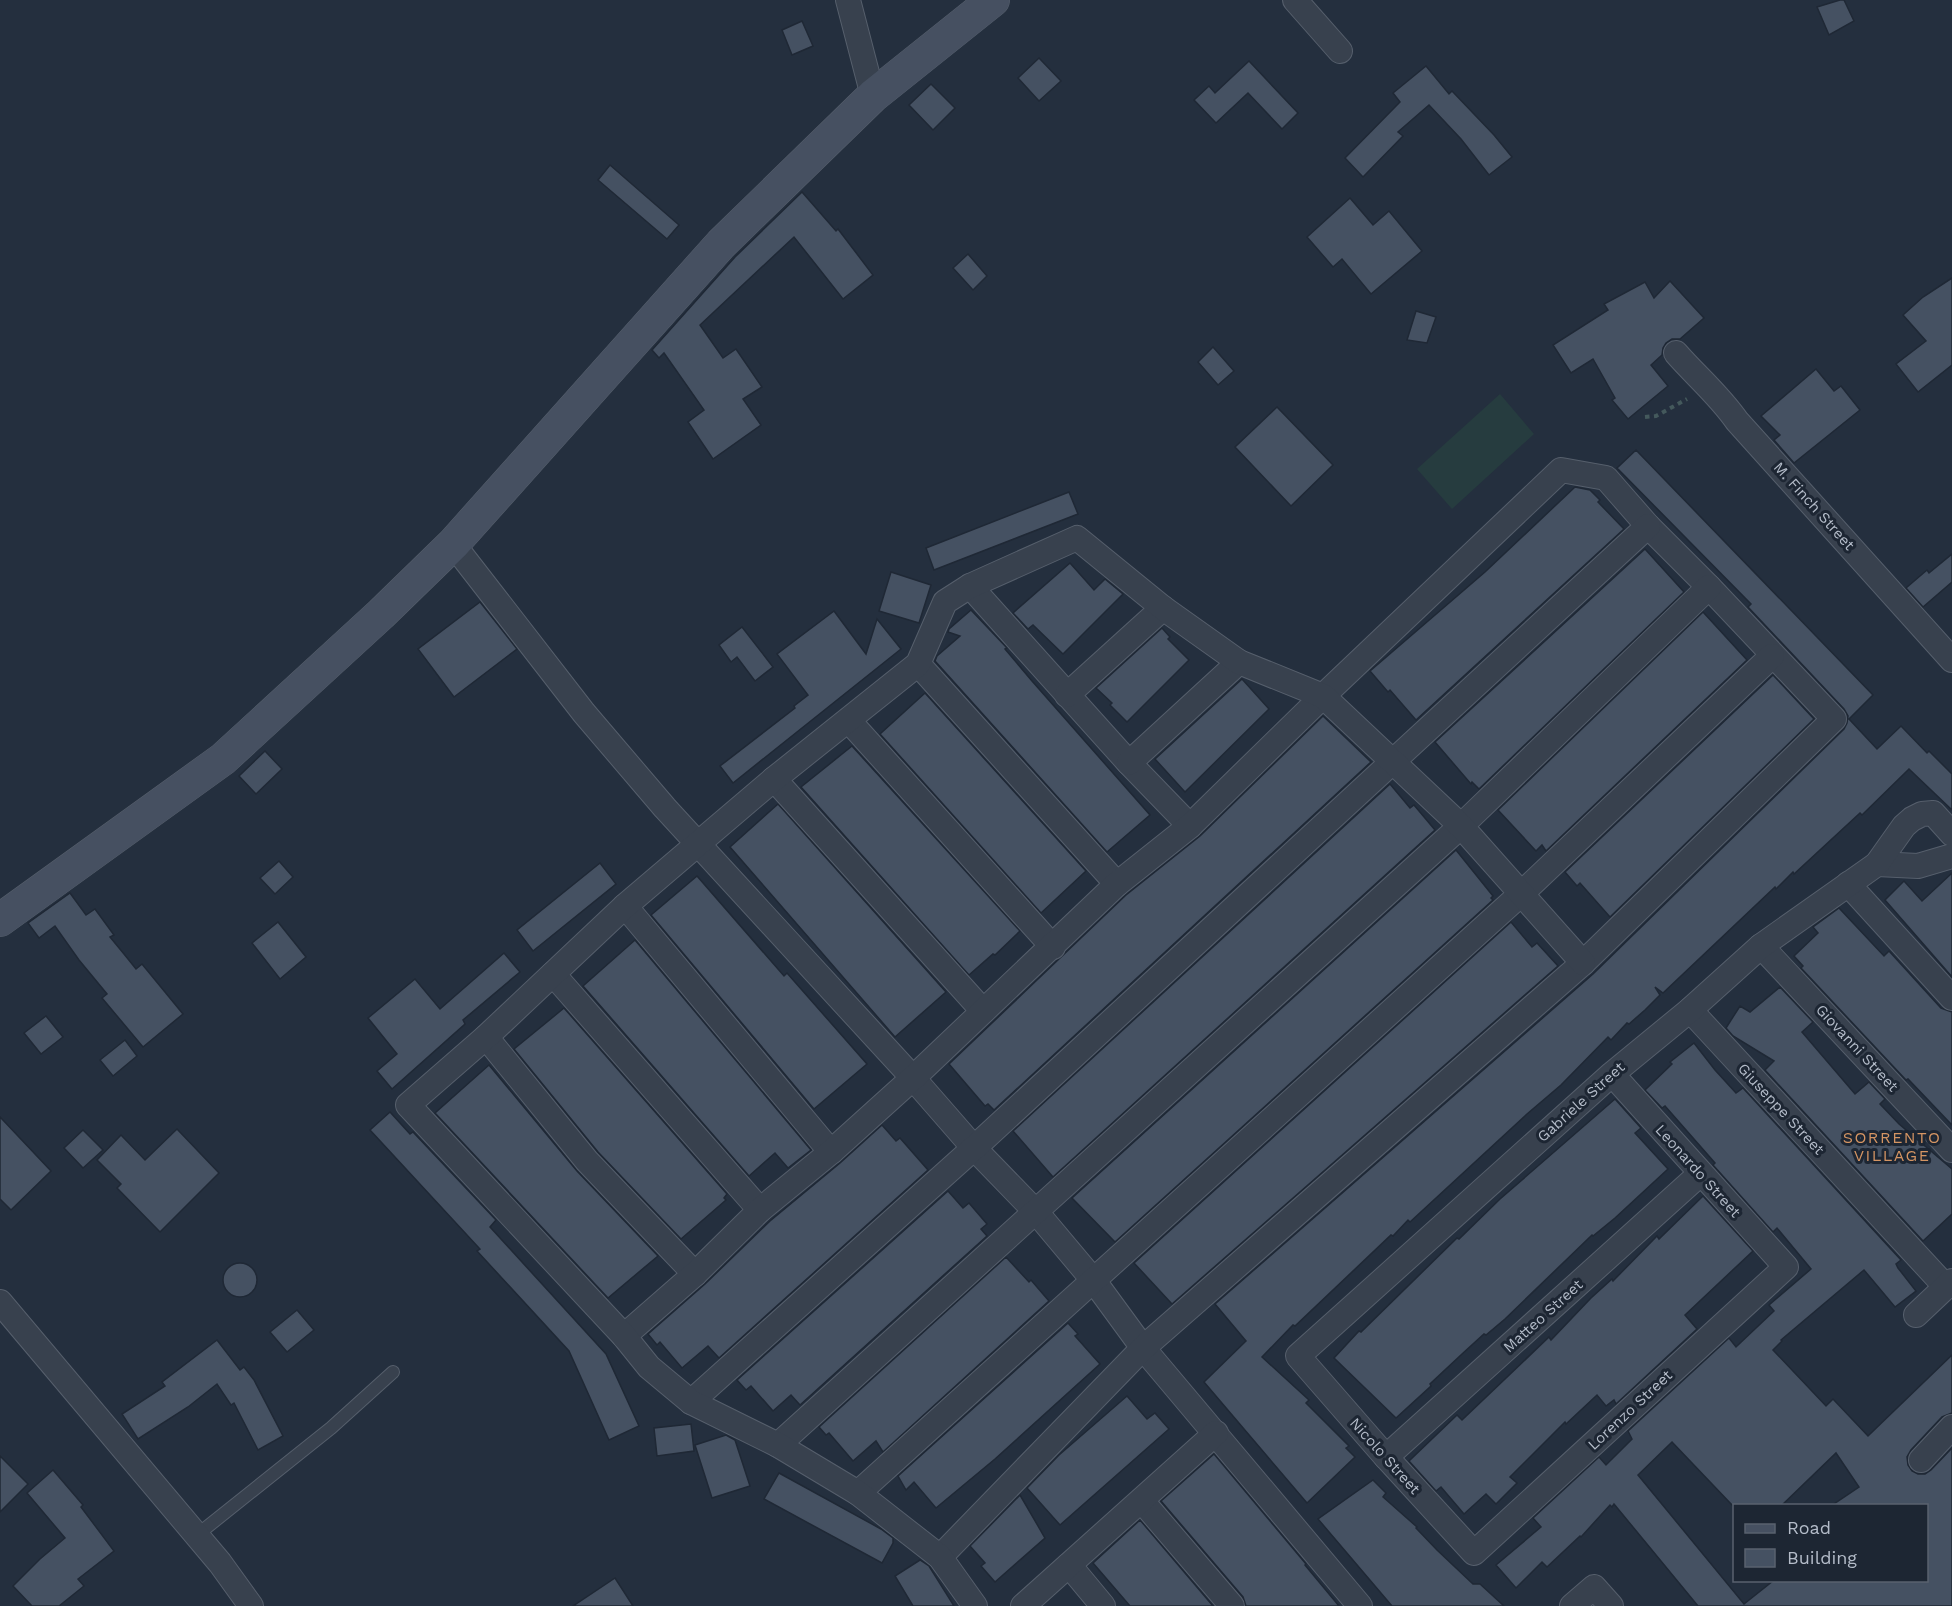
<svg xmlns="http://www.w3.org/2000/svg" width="1952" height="1606" font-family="'Work Sans',sans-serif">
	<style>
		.grass { fill: #263c3f }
		.building { fill: #455162; stroke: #1f2835; stroke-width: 1.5; fill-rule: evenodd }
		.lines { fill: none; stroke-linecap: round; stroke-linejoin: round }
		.lane-casing { stroke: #565f6c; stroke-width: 14 }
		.street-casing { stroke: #565f6c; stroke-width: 26 }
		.secondary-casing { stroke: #565f6c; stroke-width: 34 }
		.path { stroke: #44595c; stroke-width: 4; stroke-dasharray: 4.5 4.5; stroke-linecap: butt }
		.lane { stroke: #38414e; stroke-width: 12 }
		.street { stroke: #38414e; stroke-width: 24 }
		.secondary { stroke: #465061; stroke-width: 33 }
		.labels { text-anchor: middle; stroke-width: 6; stroke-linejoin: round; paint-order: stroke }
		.street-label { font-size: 15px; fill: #b4bcc9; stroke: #1d2633 }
		.neighbourhood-label { font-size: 16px; letter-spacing: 1.5px; fill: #d59563; stroke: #1d2633 }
	</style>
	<rect width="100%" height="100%" fill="#242f3e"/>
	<path class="grass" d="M1500,394L1534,434L1452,509L1417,469Z"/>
	<g class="building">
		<path d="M1840,0H1844L1854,21L1829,35L1817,7Z"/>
		<path d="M802,21L813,46L792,55L782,30Z"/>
		<path d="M1039,58L1061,81L1039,101L1018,78Z"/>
		<path d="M1249,61L1298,113L1282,129L1248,93L1216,123L1194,100L1209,86L1215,93Z"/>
		<path d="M1426,66L1449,94L1452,91L1494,135L1512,157L1489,175L1461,139L1429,105L1398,132L1403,136L1363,177L1345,158L1400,102L1393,93Z"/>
		<path d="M931,84L955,108L933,130L909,105Z"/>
		<path d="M610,165L679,225L667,239L598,180Z"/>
		<path d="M802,192L836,231L838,229L873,275L843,299L794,237L700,325L723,358L736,349L762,387L743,399L761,425L713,459L688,422L704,410L664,353L659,358L652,350L735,257Z"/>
		<path d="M1350,198L1373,225L1389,211L1422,251L1371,294L1342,259L1333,267L1307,237Z"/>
		<path d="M968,254L987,276L973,290L953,268Z"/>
		<path d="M1952,278V365L1918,392L1896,364L1926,341L1903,315L1923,297Z"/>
		<path d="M1670,281L1704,318L1680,339H1672L1666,343L1663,348L1662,355L1651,365L1668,386L1628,419L1612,400L1615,398L1593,359L1571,373L1553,345L1608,310L1604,304L1645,282L1654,298Z"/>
		<path d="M1416,311L1436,317L1427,343L1407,340Z"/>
		<path d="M1213,347L1234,371L1218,385L1198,362Z"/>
		<path d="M1816,369L1834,391L1841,386L1860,410L1794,463L1774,440L1780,435L1761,416Z"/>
		<path d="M1277,407L1333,465L1291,506L1235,447Z"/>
		<path d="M1636,450L1873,695L1849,719L1877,749L1901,726L1927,753L1929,751L1952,774V810L1909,769L1862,815L1860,813L1794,874L1793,872L1776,889L1775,887L1663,993L1655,987L1660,995L1645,1010L1629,1024L1627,1023L1611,1040L1608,1037L1561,1085L1527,1114L1410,1222L1408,1220L1393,1236L1391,1235L1295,1326L1293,1325L1262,1357L1309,1400L1306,1403L1349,1446L1346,1448L1355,1457L1307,1503L1204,1382L1246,1341L1215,1304L1593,974L1844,729L1847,723L1848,716L1844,709L1748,607L1751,604L1617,468Z"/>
		<path d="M1575,487L1590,490L1600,500L1598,502L1624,529L1416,720L1390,690L1388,692L1370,671L1485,572Z"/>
		<path d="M1069,492L1078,514L934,570L926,548Z"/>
		<path d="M1645,549L1684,592L1479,789L1472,782L1471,784L1435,742Z"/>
		<path d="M1952,554V582L1923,607L1906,588L1927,570L1929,573Z"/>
		<path d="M1070,563L1094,590L1105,579L1123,594L1063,654L1033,625L1028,629L1013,613Z"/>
		<path d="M891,572L931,585L919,623L879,611Z"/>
		<path d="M480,602L517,649L454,697L418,649Z"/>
		<path d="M971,610L1007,648L1005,649L1032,681L1150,815L1107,852L935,661L937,656L960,636L948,632L949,629Z"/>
		<path d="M834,611L866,654L877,619L901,649L733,783L720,766L795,708L794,706L808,695L777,654Z"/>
		<path d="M1703,612L1747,660L1546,851L1542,845L1536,851L1498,810Z"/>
		<path d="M742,627L773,667L755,681L737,657L731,662L719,645Z"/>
		<path d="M1162,628L1170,637L1168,639L1189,660L1127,722L1110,705L1112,703L1096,688Z"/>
		<path d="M1773,675L1814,719L1610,917L1580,883L1577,886L1565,872Z"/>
		<path d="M1242,679L1269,709L1185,792L1155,759Z"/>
		<path d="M925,693L1086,871L1041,913L880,734Z"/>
		<path d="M1323,716L1371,762L994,1110L988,1104L985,1106L949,1064L1126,895L1200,836Z"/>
		<path d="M852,746L1020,931L995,955L993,954L969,975L801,787Z"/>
		<path d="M265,751L282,769L256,794L239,776Z"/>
		<path d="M1390,784L1410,808L1414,805L1435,830L1053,1177L1013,1131Z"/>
		<path d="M778,804L946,992L895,1037L730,847Z"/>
		<path d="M1456,850L1493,896L1491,898L1493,900L1115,1242L1072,1198Z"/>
		<path d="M279,861L293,877L275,894L260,878Z"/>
		<path d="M600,863L616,884L533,951L517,930Z"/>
		<path d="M1952,873V977L1885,900L1904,881L1922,901Z"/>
		<path d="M697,876L784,976L787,973L867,1064L814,1109L651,915Z"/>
		<path d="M70,893L86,915L95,909L114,935L110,937L124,954L136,969L142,964L183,1014L143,1047L102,998L107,994L79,960L55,926L39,938L28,923Z"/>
		<path d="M1839,908L1884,956L1889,951L1941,1008L1952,1012V1125L1908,1079L1906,1080L1801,968L1803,966L1794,956L1818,933L1813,927Z"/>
		<path d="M278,922L306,957L280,979L252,943Z"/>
		<path d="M1511,922L1532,947L1537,943L1558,966L1172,1304L1134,1263Z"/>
		<path d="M635,940L811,1150L788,1168L775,1153L749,1176L583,986Z"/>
		<path d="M504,953L520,972L463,1020L465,1024L392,1089L377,1071L397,1054L368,1018L415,979L440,1009Z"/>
		<path d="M1780,987L1813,1022L1802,1032L1855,1094L1869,1082L1885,1099L1880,1104L1899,1124L1952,1169V1214L1923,1241L1765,1070L1774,1061L1733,1036L1726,1028L1740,1006L1750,1012Z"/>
		<path d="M564,1008L727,1194L724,1198L726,1200L681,1239L598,1152L514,1049Z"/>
		<path d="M46,1016L63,1037L41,1054L24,1033Z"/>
		<path d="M125,1040L137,1056L113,1076L100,1060Z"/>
		<path d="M1694,1043L1715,1070L1736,1093L1743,1088L1901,1260L1896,1264L1898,1268L1916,1291L1895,1307L1864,1270L1781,1340L1782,1341L1773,1350L1826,1406L1833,1399L1868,1436L1952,1355V1413L1942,1417L1911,1450L1907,1457L1908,1465L1912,1471L1918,1474H1925L1931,1470L1952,1448V1606H1698L1614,1504L1612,1507L1610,1505L1581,1537L1580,1536L1547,1567L1542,1562L1516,1588L1496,1565L1541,1527L1533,1518L1599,1457L1606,1465L1632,1439L1628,1431L1729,1338L1736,1347L1774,1311L1769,1305L1811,1269L1777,1228L1773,1232L1713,1165L1715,1163L1665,1106L1662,1108L1645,1090L1672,1064L1670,1062ZM1672,1442L1733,1506H1781L1836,1453L1859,1487L1831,1506H1926V1581H1773L1744,1604L1638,1475Z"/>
		<path d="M489,1065L577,1171L658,1256L608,1298L435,1113Z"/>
		<path d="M1615,1099L1641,1128L1635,1133L1668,1169L1615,1218L1593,1236L1592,1235L1505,1319L1486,1335L1484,1334L1462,1354L1430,1384L1431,1386L1396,1418L1334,1358L1359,1331L1361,1332L1457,1238L1459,1239L1500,1199Z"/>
		<path d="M390,1112L410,1134L413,1132L496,1220L490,1227L606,1354L639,1426L609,1440L569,1351L477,1251L480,1249L370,1130Z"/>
		<path d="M0,1117L51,1171L11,1210L0,1199Z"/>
		<path d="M882,1125L896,1141L900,1138L928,1170L719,1358L708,1346L682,1368L660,1342L657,1345L648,1334L705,1284L770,1221L840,1163Z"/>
		<path d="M177,1129L219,1173L160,1232L117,1188L121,1184L97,1160L121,1135L145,1160Z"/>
		<path d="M83,1130L103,1150L83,1168L64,1148Z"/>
		<path d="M948,1191L963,1208L969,1203L987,1224L981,1229L987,1236L800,1405L791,1395L773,1411L751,1386L746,1390L737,1380Z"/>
		<path d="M1703,1196L1753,1251L1685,1315L1697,1329L1616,1404L1614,1400L1606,1406L1597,1395L1566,1424L1565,1422L1510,1477L1517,1483L1496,1504L1486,1494L1464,1514L1441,1487L1436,1491L1409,1461L1457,1415L1462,1420L1549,1337L1551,1340L1591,1298L1612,1279L1613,1281L1657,1236L1659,1239Z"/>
		<path d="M1006,1257L1029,1282L1031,1280L1049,1301L883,1452L876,1441L853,1461L829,1433L826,1435L819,1427Z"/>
		<circle cx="240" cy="1280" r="17"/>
		<path d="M297,1310L314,1330L287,1352L270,1332Z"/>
		<path d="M1068,1323L1078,1334L1075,1336L1100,1364L995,1459L936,1508L914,1482L906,1490L898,1476Z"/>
		<path d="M217,1340L240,1370L244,1367L254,1380L283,1436L258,1450L234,1403L231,1405L217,1384L188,1407L138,1439L122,1414L165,1386L162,1382Z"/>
		<path d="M1127,1396L1147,1419L1155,1413L1169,1429L1060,1525L1027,1488L1059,1455Z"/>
		<path d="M691,1424L694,1451L657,1456L654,1428Z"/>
		<path d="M726,1435L735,1440L750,1486L712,1498L695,1445Z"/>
		<path d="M1214,1454L1306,1564L1305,1565L1339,1606H1246L1243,1597L1161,1501Z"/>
		<path d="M0,1456L28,1484L0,1512Z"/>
		<path d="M53,1470L83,1505L81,1507L114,1551L78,1579L84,1586L59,1606H32L13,1586L40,1559L65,1538L27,1493Z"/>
		<path d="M779,1473L881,1529L893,1538V1543L882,1563L764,1499Z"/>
		<path d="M1373,1480L1386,1493L1383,1497L1417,1527L1416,1528L1437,1550L1473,1584H1480L1504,1606H1392L1318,1519Z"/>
		<path d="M1020,1495L1045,1538L995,1582L981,1566L985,1563L970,1546Z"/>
		<path d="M1140,1520L1213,1606H1130L1093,1563Z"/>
		<path d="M920,1560L929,1566L954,1606H913L895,1576Z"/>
		<path d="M615,1578L633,1606H573Z"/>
	</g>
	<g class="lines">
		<g class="lane-casing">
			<path id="lane" d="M197,1535L331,1428L393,1372"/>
		</g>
		<g class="street-casing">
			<g id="street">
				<path d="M848,0L873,96"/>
				<path d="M1295,0L1340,51"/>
				<path d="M1676,353C1696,376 1719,395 1737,421L1952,660"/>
				<path d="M453,544L584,713L665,808L913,1078L974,1148L1037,1213L1094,1281L1143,1348L1360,1606"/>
				<path d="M970,586L1129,763L1190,826"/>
				<path d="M918,664L1117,884"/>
				<path d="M1067,695L1163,608"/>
				<path d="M849,721L1053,947"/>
				<path d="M1129,763L1239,662"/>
				<path d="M774,779L983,1011"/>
				<path d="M1877,864L1918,866L1952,856"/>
				<path d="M1848,884L1952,998"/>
				<path d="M625,906L831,1152"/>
				<path d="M1761,946L1952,1150"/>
				<path d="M553,974L760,1210"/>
				<path d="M1690,1010L1946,1287"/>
				<path d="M486,1037L587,1161L695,1274"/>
				<path d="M1612,1074L1786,1267L1474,1553L1386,1457L1298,1356L1612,1074L1690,1010L1761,946L1877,864L1904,826L1912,819L1922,814L1933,813L1952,834"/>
				<path d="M0,1302L220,1563L251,1606"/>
				<path d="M1916,1315L1952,1281"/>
				<path d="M624,1336L695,1274L760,1210L831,1152L913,1078L1117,884L1190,826L1323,696L1561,470L1606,478L1648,526L1709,587L1834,719L1583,963L1143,1348L940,1557"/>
				<path d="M691,1402L974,1148L1648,526"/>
				<path d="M778,1445L1461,826L1709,587"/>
				<path d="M1386,1457L1700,1174"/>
				<path d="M1921,1460L1952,1427"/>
				<path d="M858,1493L1521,894L1772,656"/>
				<path d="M1142,1501L1232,1606"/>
				<path d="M1069,1565L1103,1606"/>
				<path d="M975,1606L940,1557L858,1493L778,1445L691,1402L649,1367L624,1336L408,1105L486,1037L625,906L774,779L918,664L945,602L970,586L1077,538L1163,608L1239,662L1323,696L1461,826L1583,963"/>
				<path d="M1023,1606L1216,1433"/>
				<path d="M1572,1606L1594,1587L1611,1606"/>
			</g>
		</g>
		<g class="secondary-casing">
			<path id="secondary" d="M0,920L223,759L381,614L453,544L721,244L873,96L993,0"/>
		</g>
		<path class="path" d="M1645,417L1656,416L1687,399"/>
		<use href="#lane" class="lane"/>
		<use href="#street" class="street"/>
		<use href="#secondary" class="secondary"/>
	</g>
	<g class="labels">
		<g class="street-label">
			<text transform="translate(1814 506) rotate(48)" y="5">M. Finch Street</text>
			<text transform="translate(1857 1048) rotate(47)" y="5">Giovanni Street</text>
			<text transform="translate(1581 1102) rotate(-42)" y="5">Gabriele Street</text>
			<text transform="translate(1781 1109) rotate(47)" y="5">Giuseppe Street</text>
			<text transform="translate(1698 1171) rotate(48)" y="5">Leonardo Street</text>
			<text transform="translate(1543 1316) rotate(-42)" y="5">Matteo Street</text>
			<text transform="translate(1630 1410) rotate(-43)" y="5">Lorenzo Street</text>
			<text transform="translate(1385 1456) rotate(48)" y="5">Nicolo Street</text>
		</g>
		<g class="neighbourhood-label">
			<text x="1892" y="1143">SORRENTO<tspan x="1892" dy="18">VILLAGE</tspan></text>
		</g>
	</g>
	<rect x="1733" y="1504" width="195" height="78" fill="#1d2633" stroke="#59626f" stroke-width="1.5"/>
	<rect x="1745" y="1524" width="30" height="9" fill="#465061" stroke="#59626f" stroke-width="1.5"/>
	<text x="1787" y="1534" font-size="18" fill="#b4bcc9">Road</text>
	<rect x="1745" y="1549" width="30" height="18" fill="#455162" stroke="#59626f" stroke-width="1.5"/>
	<text x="1787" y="1564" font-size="18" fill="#b4bcc9">Building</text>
</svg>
